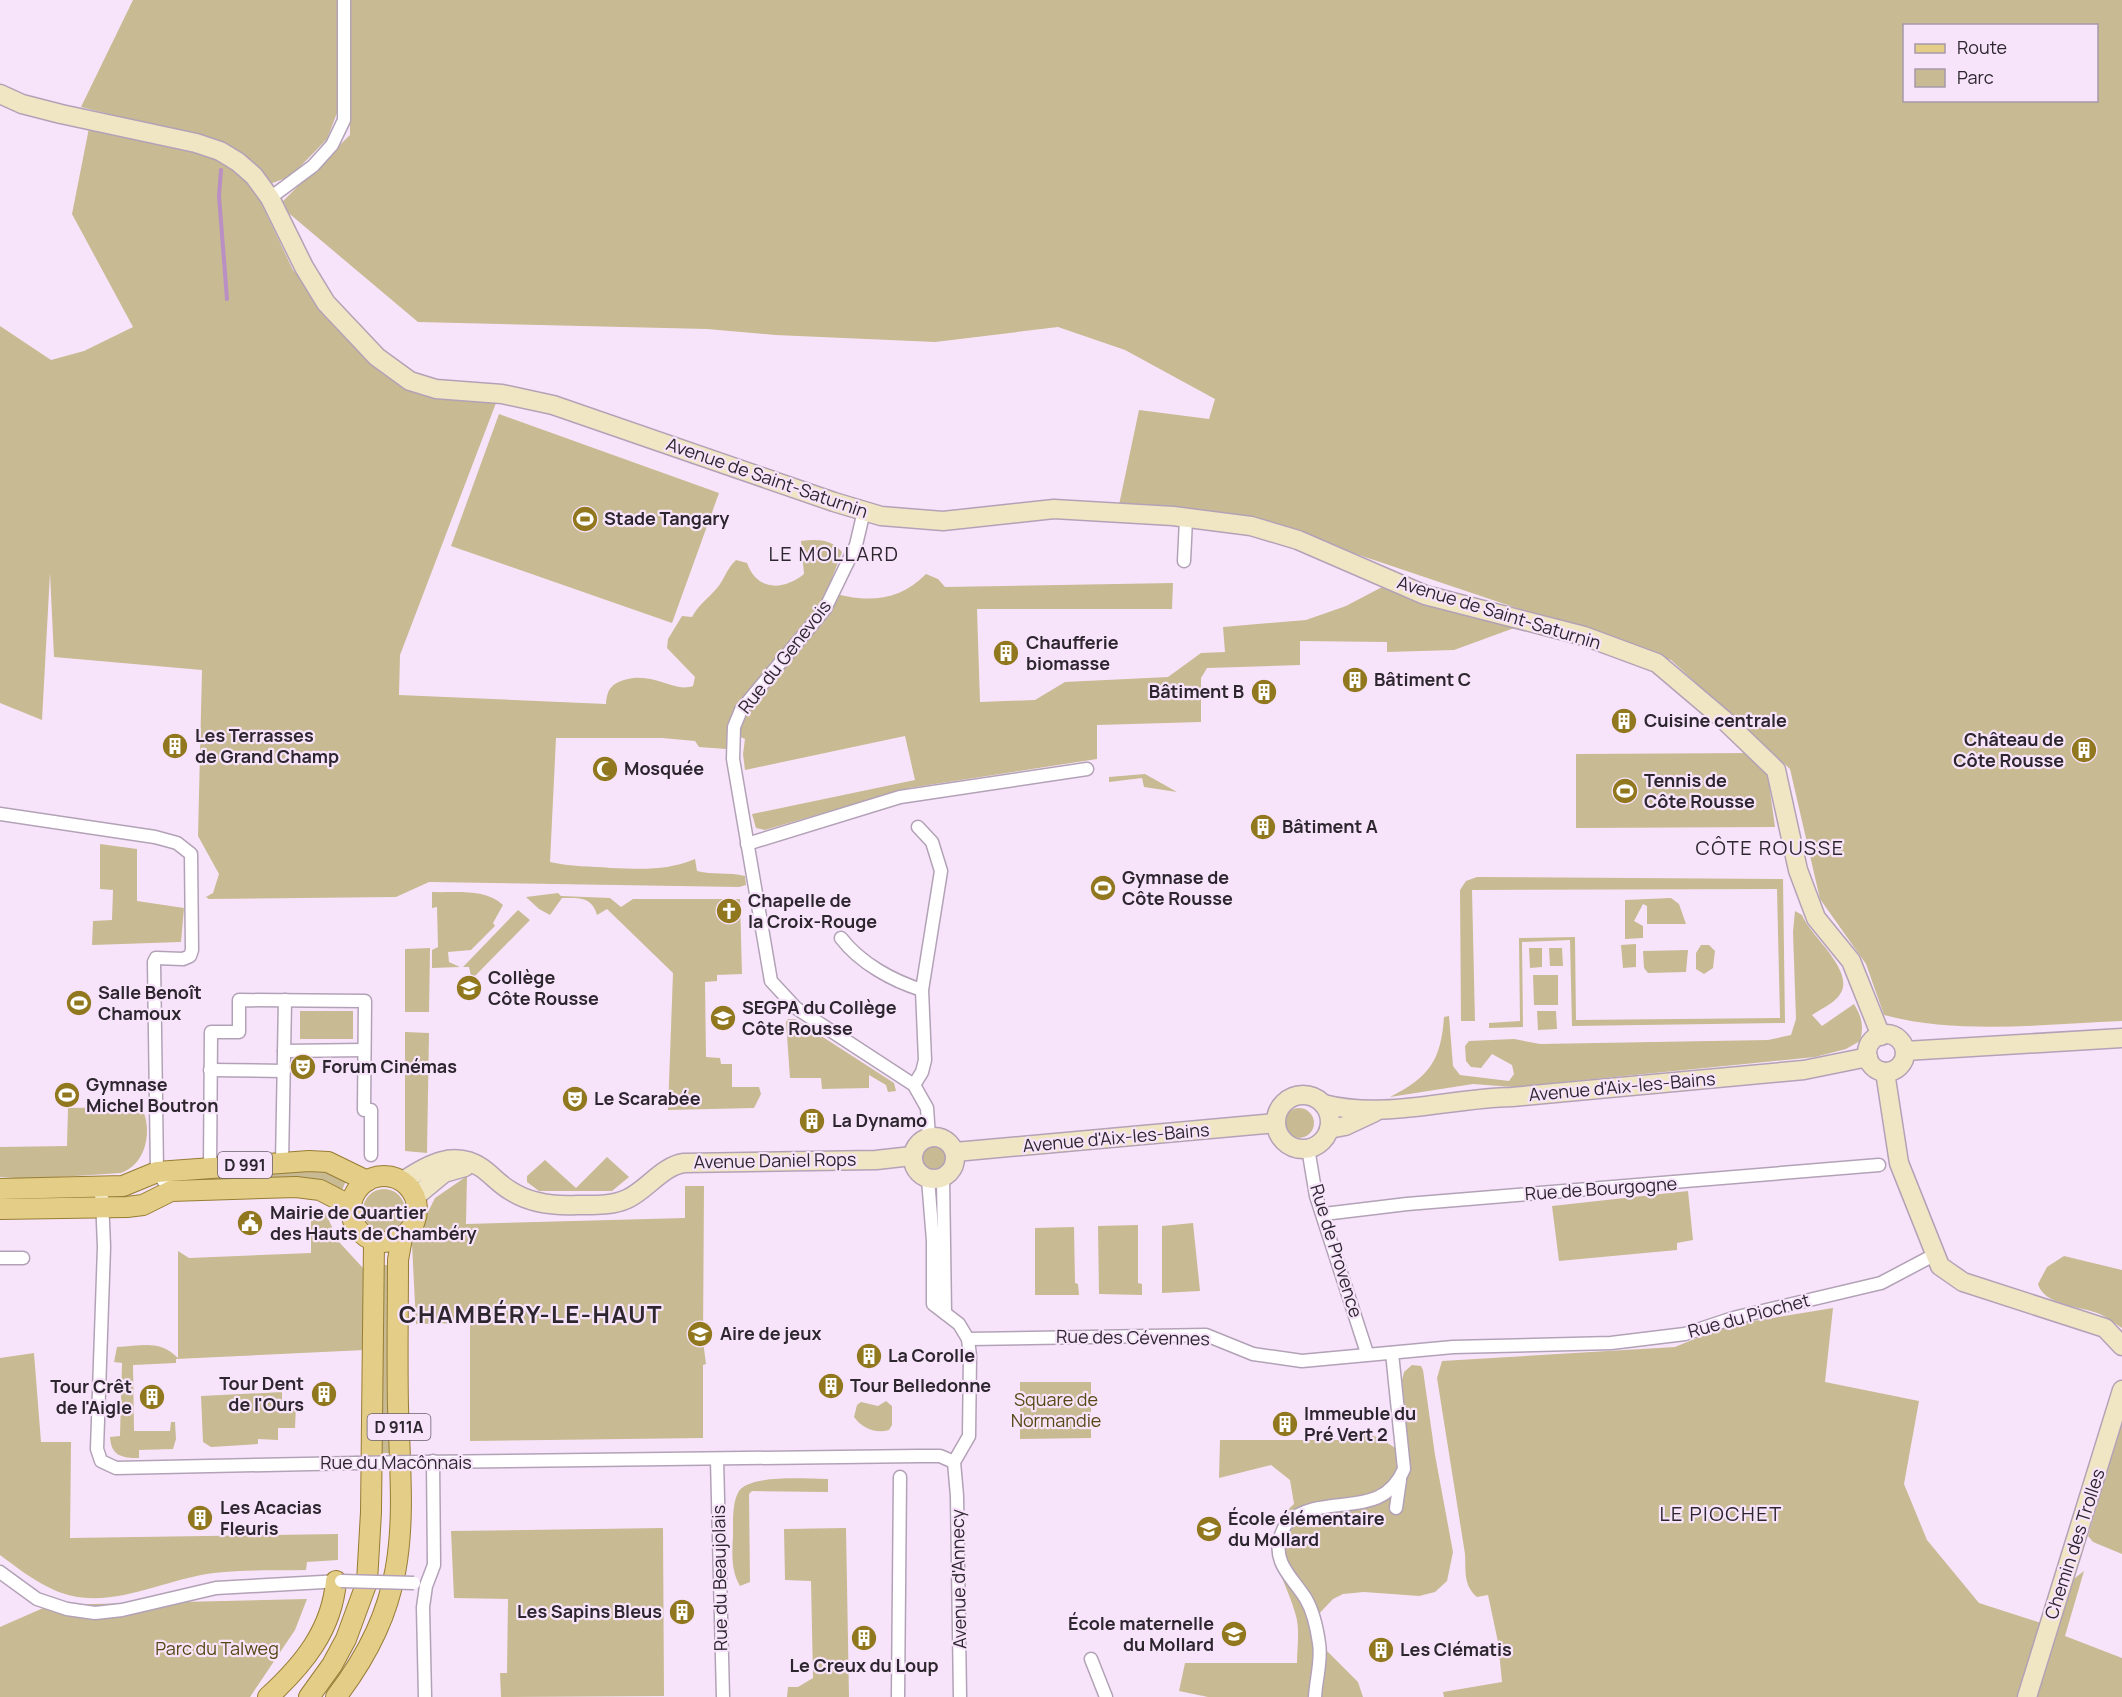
<svg xmlns="http://www.w3.org/2000/svg" width="2122" height="1697" font-family="Manrope,sans-serif">
	<style>
		.green { fill: #c8ba92; fill-rule: evenodd }
		.lines { fill: none; stroke-linecap: round; stroke-linejoin: round }
		.stream { stroke: #ba90c4; stroke-width: 4 }
		.street-casing { stroke: #b3a2b7; stroke-width: 15 }
		.secondary-casing { stroke: #b3a2b7; stroke-width: 21 }
		.primary-casing { stroke: #977d34; stroke-width: 22 }
		.street { stroke: #fff; stroke-width: 12 }
		.secondary { stroke: #f1e6c3; stroke-width: 18 }
		.primary { stroke: #e3cd87; stroke-width: 20 }
		.street-bridge-casing { stroke: #b3a2b7; stroke-width: 15; stroke-linecap: butt }
		.street-bridge { stroke: #fff; stroke-width: 12 }
		.labels { text-anchor: middle; stroke-width: 4.5; stroke-linejoin: round; paint-order: stroke }
		.shield { fill: #f7e4fb; stroke: #6a5f6c; stroke-width: 1.5 }
		.shield-label { font-size: 16px; font-weight: bold; fill: #2d262f }
		.street-label { font-size: 18px; fill: #2d262f; stroke: #f7e4fb }
		.poi-label { font-size: 18px; font-weight: bold; fill: #2d262f; stroke: #f7e4fb; text-anchor: start }
		.park-label { font-size: 18px; fill: #574713; stroke: #f7e4fb }
		.neighbourhood-label { font-size: 20px; letter-spacing: 1.5px; fill: #2d262f; stroke: #f7e4fb }
		.district-label { font-size: 24px; font-weight: bold; letter-spacing: 1.5px; fill: #2d262f; stroke: #f7e4fb }
	</style>
	<rect width="100%" height="100%" fill="#f7e4fb"/>
	<g class="green">
		<path d="M133,0H337L340,105L327,139L291,176L270,184L252,161L224,143L81,107Z"/>
		<path d="M350,0H2122V1021C2046,1024 1958,1035 1884,1015L1866,964L1820,899L1790,769L1671,660L1243,516L1119,505L1139,410L1209,419L1215,399L1125,350L1058,327L935,342L775,335L707,329L418,322L279,205L350,135ZM1904,26H2096V100H1904Z"/>
		<path d="M89,128L209,153L234,169L257,194L293,270L366,354L452,397L496,403L400,655L399,695L606,704C607,690 611,684 624,680C654,671 673,693 693,686L695,677L667,648L668,639L682,616L692,617C699,604 708,599 717,588C725,579 726,569 736,560L747,563C757,591 783,591 804,574L801,541C817,539 831,539 842,552L827,591C863,603 898,603 926,574L938,579L945,587L1173,583L1172,609H977L980,702L1035,700L1065,682L1168,677L1201,653L1225,652L1223,627L1306,620L1346,606L1384,586L1517,627L1454,650L1387,652V642L1300,641V665L1207,668L1201,678V722L1097,725V759L909,788L765,830L756,828L752,814L915,780L905,736L745,770L743,754L745,739L730,732L727,733L726,749L699,747L695,741L662,738H556L550,862C571,867 590,866 611,868C642,869 666,871 695,859L697,871C713,875 728,872 745,876L746,885L739,887L429,882L396,897L209,899L206,897L213,893L219,874L198,836L202,670L54,657L50,573L42,720L0,703V326L51,360L84,351L133,327L72,214Z"/>
		<path d="M499,414L719,493L672,623L451,546Z"/>
		<path d="M1752,753L1767,769L1775,827L1576,828V754Z"/>
		<path d="M1145,774L1177,792L1144,787L1142,778L1109,782V777Z"/>
		<path d="M100,844L137,849V901L184,908L181,942L92,945L93,921L112,920L113,890L100,889Z"/>
		<path d="M1477,877L1783,879L1785,1023L1572,1026L1570,940L1522,942L1523,1027L1489,1028V1023L1520,1021L1519,938L1575,937L1576,1020L1780,1018L1777,889L1472,890L1475,1021H1461L1460,890L1466,881Z"/>
		<path d="M432,892C455,893 485,888 503,905L493,923L495,926L471,950L448,952L449,962L460,967L432,968V950L438,947L437,907L432,908Z"/>
		<path d="M558,893L561,896L610,898L621,907L633,899H740L742,974L717,975V981L705,982L706,1057L720,1058L721,1064H732V1087H759L761,1094L754,1108L668,1110L673,973L607,909L597,915C592,896 578,898 562,898L550,915L539,909L526,897Z"/>
		<path d="M1671,898L1679,904L1686,924H1647V906L1643,904L1634,921L1643,926V938L1625,939V900Z"/>
		<path d="M518,910L530,920L474,977L471,976L469,967H463Z"/>
		<path d="M1795,911L1802,915C1811,938 1862,975 1836,999C1829,1006 1819,1010 1812,1015L1822,1026L1854,1004C1862,1017 1864,1027 1860,1041L1846,1049L1815,1057L1513,1087L1473,1084L1390,1097C1429,1077 1441,1061 1444,1017L1449,1016L1453,1066L1460,1075L1509,1081L1514,1074L1512,1065L1492,1054L1481,1068L1471,1067L1466,1061L1465,1046L1469,1041L1514,1039L1540,1044L1768,1040L1791,1035L1796,1019L1793,932Z"/>
		<path d="M1636,944V967L1623,968L1621,945Z"/>
		<path d="M1701,945H1709L1715,951L1713,968L1704,974L1696,969V953Z"/>
		<path d="M430,948L429,1012H405V949Z"/>
		<path d="M1529,948H1542V967L1530,968Z"/>
		<path d="M1549,948H1562L1563,966H1550Z"/>
		<path d="M1688,950L1686,972L1648,973L1644,968L1643,951Z"/>
		<path d="M1533,975H1558V1005H1534Z"/>
		<rect x="300" y="1011" width="53" height="28"/>
		<path d="M1537,1011H1556L1557,1029L1538,1030Z"/>
		<path d="M788,1019H795L894,1083L896,1091L888,1092L886,1085L869,1075V1088L822,1089L821,1078H790L786,1022Z"/>
		<path d="M405,1032L429,1033L427,1153L405,1151Z"/>
		<path d="M133,1107L144,1113C152,1136 144,1165 121,1173L29,1179L0,1177V1147L67,1146L68,1108Z"/>
		<circle cx="1299" cy="1123" r="15"/>
		<circle cx="933" cy="1159" r="16"/>
		<path d="M607,1157L629,1177L612,1191H539L527,1182V1176L545,1160L576,1188Z"/>
		<path d="M303,1170L335,1172L346,1181L342,1190H337L180,1185L181,1181C215,1166 266,1176 303,1170Z"/>
		<path d="M467,1176L466,1224L685,1218V1186H704L703,1341L706,1364L703,1365V1438L470,1441V1323L416,1324L412,1244L435,1198Z"/>
		<circle cx="384" cy="1210" r="21"/>
		<path d="M1688,1191L1693,1240L1677,1243V1250L1559,1261L1552,1206Z"/>
		<path d="M311,1209L325,1212L339,1242L363,1268L365,1350L176,1359V1363L133,1365L134,1431H170L171,1422H175L176,1439L173,1449L139,1450V1458C122,1458 111,1456 110,1437L120,1436L122,1363L114,1362L117,1347C142,1346 159,1339 178,1358V1251L189,1258L311,1253Z"/>
		<path d="M1193,1223L1200,1291L1162,1293V1226Z"/>
		<path d="M1138,1225V1283L1142,1284V1295L1099,1294L1098,1226Z"/>
		<path d="M1074,1227L1075,1283L1078,1284L1079,1295H1035V1228Z"/>
		<path d="M2064,1256L2122,1270V1328C2114,1323 2106,1316 2097,1313C2078,1306 2044,1305 2038,1284L2047,1267Z"/>
		<path d="M383,1265H393L395,1453H380Z"/>
		<path d="M1833,1308L1825,1382L1919,1401L1904,1484L1927,1540L1979,1603L2041,1623L2017,1697H1444L1443,1692L1502,1682L1498,1642L1488,1595L1477,1597C1463,1585 1466,1571 1465,1554L1437,1378L1442,1361L1675,1347L1714,1331L1747,1322Z"/>
		<path d="M34,1353L41,1442H71L70,1538L338,1534V1560L307,1562L306,1570C276,1571 244,1569 214,1573C157,1580 102,1617 46,1586C30,1578 15,1566 0,1555V1358Z"/>
		<path d="M1412,1365L1421,1366L1423,1370L1435,1455L1453,1552L1447,1581L1435,1592L1419,1596L1364,1592L1343,1594L1333,1599L1316,1617L1323,1647L1358,1682L1363,1697H1208L1179,1691L1185,1663H1297C1297,1648 1300,1630 1296,1616C1286,1576 1253,1540 1294,1504L1290,1480L1271,1465L1219,1478L1220,1440H1350L1355,1433C1372,1430 1396,1448 1409,1458L1402,1380L1404,1372Z"/>
		<path d="M1020,1382H1091V1438L1020,1439Z"/>
		<path d="M282,1392V1405L296,1406L295,1428H278V1440L258,1439V1444L211,1447L203,1442L201,1396Z"/>
		<path d="M886,1401L892,1406V1425L889,1430C875,1434 862,1428 854,1417L857,1405L861,1402L878,1406Z"/>
		<path d="M2122,1420V1554L2093,1542L2088,1536Z"/>
		<path d="M828,1479V1492L752,1491L749,1494L750,1582L740,1586C731,1571 732,1553 733,1536C733,1523 732,1502 739,1491C750,1474 809,1479 828,1479Z"/>
		<path d="M663,1528L664,1696L501,1697L500,1673H507L508,1599L454,1598L451,1531Z"/>
		<path d="M846,1528L849,1697H787L788,1687H798L813,1678L811,1581L785,1580L784,1529Z"/>
		<path d="M2084,1571L2065,1636L2122,1658V1697H2036L2071,1581Z"/>
		<path d="M307,1599L295,1630L250,1697H0V1627L50,1605Z"/>
	</g>
	<g class="lines">
		<path class="stream" d="M221,170L219,196L227,299"/>
		<g class="street-casing">
			<g id="street">
				<path d="M270,198L313,166L332,145L344,120V0"/>
				<path d="M864,511L856,545L825,609L741,710L734,727L733,759L771,981L796,1008L914,1085L927,1108L929,1137"/>
				<path d="M1184,561L1186,519"/>
				<path d="M0,814L155,837L177,843L191,854L192,950L190,956L183,959L156,958L154,962L157,1172L171,1191"/>
				<path d="M747,844L900,797L1087,769"/>
				<path d="M841,938C860,963 893,981 922,990"/>
				<path d="M284,1051L364,1050"/>
				<path d="M210,1070L284,1071"/>
				<path d="M914,1085L922,1072L925,1060L922,990L941,871L932,842L918,827"/>
				<path d="M1308,1148L1316,1196L1367,1353"/>
				<path d="M282,1163L285,1000"/>
				<path d="M210,1168L211,1032H239V1000L365,1001L364,1110H371V1155"/>
				<path d="M943,1178L945,1313"/>
				<path d="M928,1179L933,1241V1304L959,1324L968,1339L970,1356L969,1436L954,1462L957,1496L960,1697"/>
				<path d="M98,1187L102,1198L104,1247L97,1449L101,1461L116,1468L356,1463"/>
				<path d="M1324,1214L1407,1204L1879,1165"/>
				<path d="M0,1258H23"/>
				<path d="M968,1339L1206,1335L1253,1354L1302,1361L1453,1347L1611,1343L1685,1334L1733,1318L1881,1283L1934,1255"/>
				<path d="M717,1459L723,1697"/>
				<path d="M421,1462L919,1456H940L954,1462"/>
				<path d="M1396,1508L1400,1480"/>
				<path d="M0,1572L37,1599L67,1609L95,1613L122,1610L216,1588L341,1581"/>
				<path d="M1091,1659L1106,1697"/>
				<path d="M425,1697L423,1607L426,1586L434,1565L433,1461"/>
				<path d="M898,1697L900,1477"/>
				<path d="M1315,1697C1316,1679 1322,1660 1319,1643C1317,1629 1313,1611 1306,1599C1293,1578 1271,1562 1281,1535C1283,1531 1284,1526 1287,1523C1324,1490 1381,1523 1404,1469L1392,1353"/>
			</g>
		</g>
		<g class="secondary-casing">
			<g id="secondary">
				<path d="M0,94L22,104L61,114L196,143L220,151L238,162L254,176L270,198L304,267L326,303L377,357L410,381L436,389L502,394L553,405L834,502L881,516L943,521L1054,509L1173,516L1251,526L1298,540L1425,595L1584,636L1657,663L1723,719L1776,770L1798,870L1816,918L1851,961L1881,1036"/>
				<circle cx="1886" cy="1053" r="19"/>
				<path d="M1905,1051L2122,1038"/>
				<path d="M1885,1072L1899,1163L1940,1266L1963,1282L2105,1328L2122,1346"/>
				<circle cx="1303" cy="1122" r="27"/>
				<path d="M1323,1104C1386,1120 1449,1098 1512,1097L1804,1070L1868,1057"/>
				<path d="M1329,1129L1345,1126L1375,1112"/>
				<circle cx="934" cy="1158" r="21"/>
				<path d="M955,1152L1276,1123"/>
				<path d="M403,1181C427,1165 454,1149 482,1168C492,1175 500,1185 511,1191C531,1204 554,1206 577,1205C593,1205 612,1206 627,1199C647,1190 662,1166 684,1163L876,1160L912,1156"/>
				<path d="M415,1197L444,1173L465,1167"/>
				<path d="M2027,1697L2122,1390"/>
			</g>
		</g>
		<g class="primary-casing">
			<g id="primary">
				<circle cx="384" cy="1209" r="33"/>
				<path d="M0,1189L123,1186L157,1172L309,1161L328,1162L367,1181"/>
				<path d="M0,1209L127,1207L143,1205L171,1191L296,1187L320,1190L351,1206"/>
				<path d="M268,1697C303,1665 332,1630 336,1581"/>
				<path d="M309,1697L332,1665L346,1639L367,1582L371,1512L374,1242"/>
				<path d="M336,1697C413,1596 402,1525 398,1407C397,1358 398,1309 398,1260L402,1238"/>
			</g>
		</g>
		<use href="#street" class="street"/>
		<use href="#secondary" class="secondary"/>
		<use href="#primary" class="primary"/>
		<g class="street-bridge-casing">
			<g id="street-bridge">
				<path d="M356,1463L421,1462"/>
				<path d="M341,1581L414,1583"/>
			</g>
		</g>
		<use href="#street-bridge" class="street-bridge"/>
	</g>
	<defs>
		<g id="stadium-disc" transform="scale(1.35)"><circle r="9.5" fill="#91771d" stroke="#f7e4fb"/><path d="M0-5a6.5 5 0 1 0 0 10a6.5 5 0 1 0 0-10ZM-3.5-1.8h7v3.6h-7Z" fill="#fff"/></g>
		<g id="building-disc" transform="scale(1.35)"><circle r="9.5" fill="#91771d" stroke="#f7e4fb"/><path d="M-4-6H4V6H1V3H-1V6H-4ZM-2.5-4.3h1.7v1.8h-1.7ZM.8-4.3h1.7v1.8H.8ZM-2.5-1h1.7V.8h-1.7ZM.8-1h1.7V.8H.8Z" fill="#fff"/></g>
		<g id="mosque-disc" transform="scale(1.35)"><circle r="9.5" fill="#91771d" stroke="#f7e4fb"/><path d="M3.5-4.9A6 6 0 1 0 3.5 4.9A5 5 0 1 1 3.5-4.9Z" fill="#fff"/></g>
		<g id="church-disc" transform="scale(1.35)"><circle r="9.5" fill="#91771d" stroke="#f7e4fb"/><path d="M-1.2-6h2.4v3.5h3.3v2.4h-3.3V6h-2.4V-.1h-3.3v-2.4h3.3Z" fill="#fff"/></g>
		<g id="school-disc" transform="scale(1.35)"><circle r="9.5" fill="#91771d" stroke="#f7e4fb"/><path d="M0-5L7-2L0 1L-7-2ZM-4 1L0 2.5L4 1V4Q0 6-4 4Z" fill="#fff"/></g>
		<g id="theatre-disc" transform="scale(1.35)"><circle r="9.5" fill="#91771d" stroke="#f7e4fb"/><path d="M-5-5.5Q0-4 5-5.5V0Q5 5 0 6Q-5 5-5 0ZM-3.3-2.5H-1v1.5H-3.3ZM1-2.5H3.3v1.5H1ZM-2.8 1Q0 5.5 2.8 1Z" fill="#fff"/></g>
		<g id="civic-disc" transform="scale(1.35)"><circle r="9.5" fill="#91771d" stroke="#f7e4fb"/><path d="M-.6-6.5H3V-4.5H.6V-3L4-1V1h2V6H-6V1h2V-1L-.6-3ZM-1.2 2.5V6h2.4V2.5Z" fill="#fff"/></g>
	</defs>
	<g fill-rule="evenodd">
		<use href="#stadium-disc" x="585" y="519"/>
		<use href="#building-disc" x="1006" y="653"/>
		<use href="#building-disc" x="1355" y="680"/>
		<use href="#building-disc" x="1264" y="692"/>
		<use href="#building-disc" x="1624" y="721"/>
		<use href="#building-disc" x="175" y="746"/>
		<use href="#building-disc" x="2084" y="750"/>
		<use href="#mosque-disc" x="605" y="769"/>
		<use href="#stadium-disc" x="1625" y="791"/>
		<use href="#building-disc" x="1263" y="827"/>
		<use href="#stadium-disc" x="1103" y="888"/>
		<use href="#church-disc" x="729" y="911"/>
		<use href="#school-disc" x="469" y="988"/>
		<use href="#stadium-disc" x="79" y="1003"/>
		<use href="#school-disc" x="723" y="1018"/>
		<use href="#theatre-disc" x="303" y="1067"/>
		<use href="#stadium-disc" x="67" y="1095"/>
		<use href="#theatre-disc" x="575" y="1099"/>
		<use href="#building-disc" x="812" y="1121"/>
		<use href="#civic-disc" x="250" y="1223"/>
		<use href="#school-disc" x="700" y="1334"/>
		<use href="#building-disc" x="869" y="1356"/>
		<use href="#building-disc" x="831" y="1386"/>
		<use href="#building-disc" x="324" y="1394"/>
		<use href="#building-disc" x="152" y="1397"/>
		<use href="#building-disc" x="1285" y="1424"/>
		<use href="#building-disc" x="200" y="1518"/>
		<use href="#school-disc" x="1209" y="1529"/>
		<use href="#building-disc" x="682" y="1612"/>
		<use href="#school-disc" x="1234" y="1634"/>
		<use href="#building-disc" x="864" y="1638"/>
		<use href="#building-disc" x="1381" y="1650"/>
	</g>
	<g class="labels">
		<g class="shield">
			<rect x="218" y="1152" width="54" height="26" rx="4.5"/>
			<rect x="367.5" y="1414" width="63" height="26" rx="4.5"/>
		</g>
		<g class="shield-label">
			<text x="245" y="1171">D 991</text>
			<text x="399" y="1433">D 911A</text>
		</g>
		<g class="street-label">
			<text transform="translate(767 478) rotate(19)" y="6">Avenue de Saint-Saturnin</text>
			<text transform="translate(1499 613) rotate(17)" y="6">Avenue de Saint-Saturnin</text>
			<text transform="translate(785 657) rotate(-52)" y="6">Rue du Genevois</text>
			<text transform="translate(1622 1087) rotate(-5)" y="6">Avenue d'Aix-les-Bains</text>
			<text transform="translate(1116 1138) rotate(-5)" y="6">Avenue d'Aix-les-Bains</text>
			<text transform="translate(775 1161) rotate(-1)" y="6">Avenue Daniel Rops</text>
			<text transform="translate(1601 1189) rotate(-4)" y="6">Rue de Bourgogne</text>
			<text transform="translate(1336 1251) rotate(73)" y="6">Rue de Provence</text>
			<text transform="translate(1749 1316) rotate(-15)" y="6">Rue du Piochet</text>
			<text transform="translate(1133 1338) rotate(1)" y="6">Rue des Cévennes</text>
			<text x="396" y="1469">Rue du Macônnais</text>
			<text transform="translate(2075 1544) rotate(-72)" y="6">Chemin des Trolles</text>
			<text transform="translate(720 1578) rotate(-91)" y="6">Rue du Beaujolais</text>
			<text transform="translate(959 1579) rotate(-91)" y="6">Avenue d'Annecy</text>
		</g>
		<g class="poi-label">
			<text x="604" y="525">Stade Tangary</text>
			<text x="1026" y="649">Chaufferie<tspan x="1026" dy="21">biomasse</tspan></text>
			<text x="1374" y="686">Bâtiment C</text>
			<text x="1244" y="698" text-anchor="end">Bâtiment B</text>
			<text x="1644" y="727">Cuisine centrale</text>
			<text x="195" y="742">Les Terrasses<tspan x="195" dy="21">de Grand Champ</tspan></text>
			<text x="2064" y="746" text-anchor="end">Château de<tspan x="2064" dy="21">Côte Rousse</tspan></text>
			<text x="624" y="775">Mosquée</text>
			<text x="1644" y="787">Tennis de<tspan x="1644" dy="21">Côte Rousse</tspan></text>
			<text x="1282" y="833">Bâtiment A</text>
			<text x="1122" y="884">Gymnase de<tspan x="1122" dy="21">Côte Rousse</tspan></text>
			<text x="748" y="907">Chapelle de<tspan x="748" dy="21">la Croix-Rouge</tspan></text>
			<text x="488" y="984">Collège<tspan x="488" dy="21">Côte Rousse</tspan></text>
			<text x="98" y="999">Salle Benoît<tspan x="98" dy="21">Chamoux</tspan></text>
			<text x="742" y="1014">SEGPA du Collège<tspan x="742" dy="21">Côte Rousse</tspan></text>
			<text x="322" y="1073">Forum Cinémas</text>
			<text x="86" y="1091">Gymnase<tspan x="86" dy="21">Michel Boutron</tspan></text>
			<text x="594" y="1105">Le Scarabée</text>
			<text x="832" y="1127">La Dynamo</text>
			<text x="270" y="1219">Mairie de Quartier<tspan x="270" dy="21">des Hauts de Chambéry</tspan></text>
			<text x="720" y="1340">Aire de jeux</text>
			<text x="888" y="1362">La Corolle</text>
			<text x="304" y="1390" text-anchor="end">Tour Dent<tspan x="304" dy="21">de l'Ours</tspan></text>
			<text x="850" y="1392">Tour Belledonne</text>
			<text x="132" y="1393" text-anchor="end">Tour Crêt<tspan x="132" dy="21">de l'Aigle</tspan></text>
			<text x="1304" y="1420">Immeuble du<tspan x="1304" dy="21">Pré Vert 2</tspan></text>
			<text x="220" y="1514">Les Acacias<tspan x="220" dy="21">Fleuris</tspan></text>
			<text x="1228" y="1525">École élémentaire<tspan x="1228" dy="21">du Mollard</tspan></text>
			<text x="662" y="1618" text-anchor="end">Les Sapins Bleus</text>
			<text x="1214" y="1630" text-anchor="end">École maternelle<tspan x="1214" dy="21">du Mollard</tspan></text>
			<text x="1400" y="1656">Les Clématis</text>
			<text x="864" y="1672" text-anchor="middle">Le Creux du Loup</text>
		</g>
		<g class="park-label">
			<text x="1056" y="1406">Square de<tspan x="1056" dy="21">Normandie</tspan></text>
			<text x="217" y="1655">Parc du Talweg</text>
		</g>
		<g class="neighbourhood-label">
			<text x="834" y="561">LE MOLLARD</text>
			<text x="1770" y="855">CÔTE ROUSSE</text>
			<text x="1721" y="1521">LE PIOCHET</text>
		</g>
		<g class="district-label">
			<text x="531" y="1323">CHAMBÉRY-LE-HAUT</text>
		</g>
	</g>
	<rect x="1903" y="24" width="195" height="78" fill="#f7e4fb" stroke="#a698a9" stroke-width="1.5"/>
	<rect x="1915" y="44" width="30" height="9" fill="#e3cd87" stroke="#a698a9" stroke-width="1.5"/>
	<text x="1957" y="54" font-size="18" fill="#2d262f">Route</text>
	<rect x="1915" y="69" width="30" height="18" fill="#c8ba92" stroke="#a698a9" stroke-width="1.5"/>
	<text x="1957" y="84" font-size="18" fill="#2d262f">Parc</text>
</svg>
